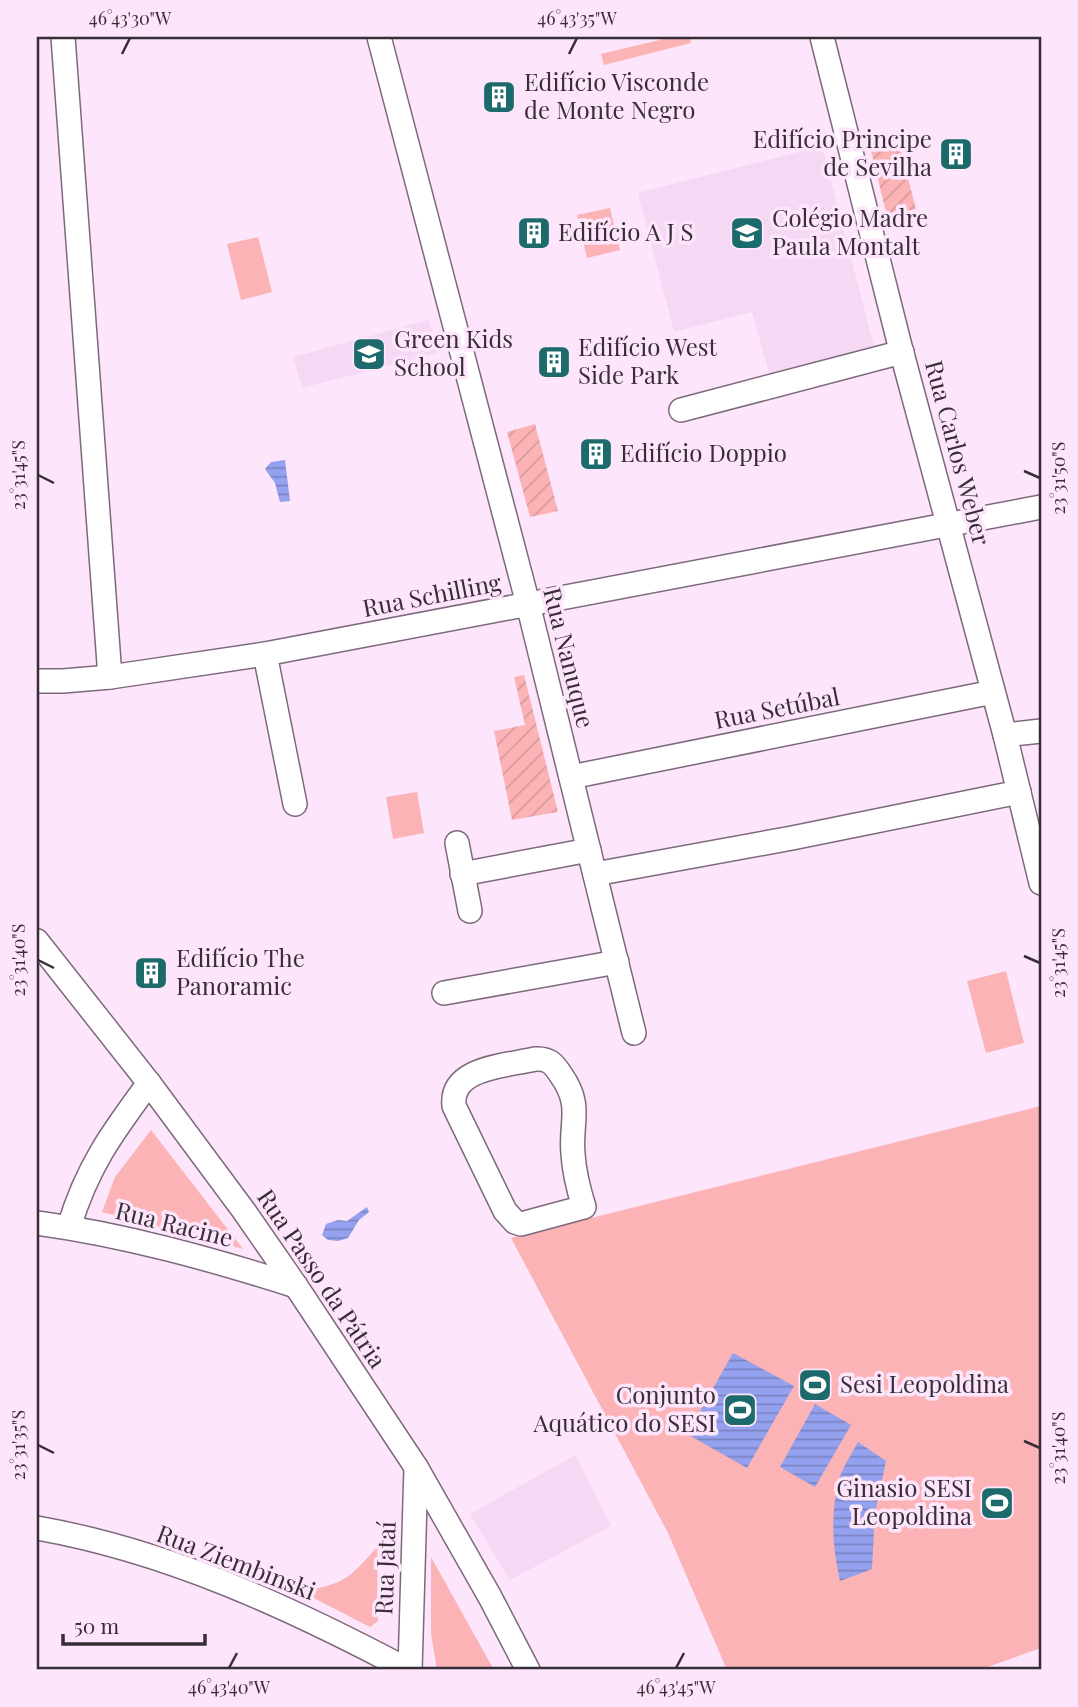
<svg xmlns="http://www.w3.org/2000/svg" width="1078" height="1707" font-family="'Playfair Display',serif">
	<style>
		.built { fill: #f5d8f4 }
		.park { fill: #fbb3b5 }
		.garden { fill: url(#garden-furrows) }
		.water { fill: url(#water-rules) }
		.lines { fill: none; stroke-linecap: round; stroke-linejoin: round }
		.minor-casing { stroke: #7d697d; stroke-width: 26 }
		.minor { stroke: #fff; stroke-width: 23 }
		.ticks { fill: none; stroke: #372e37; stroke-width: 2.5 }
		.labels { text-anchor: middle; stroke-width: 7; stroke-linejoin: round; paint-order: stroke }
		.poi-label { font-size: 24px; fill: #372e37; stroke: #fde5fc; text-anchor: start }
		.street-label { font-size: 24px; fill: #372e37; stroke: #fde5fc }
		.neatline { fill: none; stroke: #372e37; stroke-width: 2.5 }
		.ticks-label { font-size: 18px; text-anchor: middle; fill: #372e37 }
	</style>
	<defs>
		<pattern id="garden-furrows" width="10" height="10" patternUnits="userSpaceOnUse" patternTransform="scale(1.75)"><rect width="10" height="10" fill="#fbb3b5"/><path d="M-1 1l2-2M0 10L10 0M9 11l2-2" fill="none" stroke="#d89a9c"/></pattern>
		<pattern id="water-rules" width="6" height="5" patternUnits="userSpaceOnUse" patternTransform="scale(1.75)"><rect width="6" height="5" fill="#94a1ee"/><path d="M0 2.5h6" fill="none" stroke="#7a84c2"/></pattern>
	</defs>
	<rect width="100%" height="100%" fill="#fde5fc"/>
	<g class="built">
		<path d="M822,146L875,350L770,376L752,312L674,332L638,193Z"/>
		<path d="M429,320L438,353L302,388L293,357Z"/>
		<path d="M575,1455L611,1526L510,1580L470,1514Z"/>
	</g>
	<g class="park">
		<path d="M672,37H690L691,43L604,65L601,54Z"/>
		<path d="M610,208L620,250L587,258L577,215Z"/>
		<path d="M258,237L272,292L241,300L227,244Z"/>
		<path d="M417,792L424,833L393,839L386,797Z"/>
		<path d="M1006,971L1024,1043L986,1053L967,981Z"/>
		<path d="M1041,1106V1648L979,1670H727L668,1533L511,1238Z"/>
		<path d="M151,1130L243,1249L102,1212L115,1177Z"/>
		<path d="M377,1547L378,1621L370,1627L300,1591C343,1585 349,1579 377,1547Z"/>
		<path d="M431,1557L494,1670H437L431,1634Z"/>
	</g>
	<g class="garden">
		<path d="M899,144L916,209L887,216L871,151Z"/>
		<path d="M535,424L558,511L530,517L507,432Z"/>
		<path d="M524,675L558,812L512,820L494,731L525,725L514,677Z"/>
	</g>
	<g class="water">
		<path d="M285,460L290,501L280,502L275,483L265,469L271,462Z"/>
		<path d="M367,1207L369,1212L359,1220L348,1238L338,1241L328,1240L322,1235L326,1224L338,1220L347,1221Z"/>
		<path d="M733,1353L794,1386L747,1468L687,1434Z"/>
		<path d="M815,1404L851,1425L815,1487L780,1467Z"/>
		<path d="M858,1442L886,1461L875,1513L872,1569L840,1581C832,1547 830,1511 840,1477C844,1465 852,1453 858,1442Z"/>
	</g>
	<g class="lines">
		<g class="minor-casing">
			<g id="minor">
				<path d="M63,37L110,677"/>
				<path d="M379,37L528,604L634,1033"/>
				<path d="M822,37L900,346L1005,735L1041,883"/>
				<path d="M681,410L902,352"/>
				<path d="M265,654L295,804"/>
				<path d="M37,681H63L110,677L265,654L1041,507"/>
				<path d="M1005,735L1041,731"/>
				<path d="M571,777L993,692"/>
				<path d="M457,843L470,911"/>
				<path d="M462,874L589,850"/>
				<path d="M595,874L792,838L1019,792"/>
				<path d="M37,941L149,1083L244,1211L296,1286L416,1467L490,1597L528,1670"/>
				<path d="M444,993L617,962"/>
				<path d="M535,1059C549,1058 554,1064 561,1075C583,1106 570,1121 573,1154C574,1171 579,1191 584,1207L521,1224L515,1222L505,1211L454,1106C450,1067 506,1066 535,1059Z"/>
				<path d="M37,1223C125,1235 211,1259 296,1286"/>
				<path d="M69,1227C87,1167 112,1133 149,1083"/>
				<path d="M37,1528C168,1551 291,1608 408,1670"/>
				<path d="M410,1670L416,1467"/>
			</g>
		</g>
		<use href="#minor" class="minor"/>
	</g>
	<path class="ticks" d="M122,54L130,38M569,54L577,38M1024,471L1040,478M38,475L54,483M1024,956L1040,963M38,960L54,968M1024,1441L1040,1448M38,1445L54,1453M229,1668L237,1653M676,1668L684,1653"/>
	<defs>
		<g id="building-square" transform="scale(1.75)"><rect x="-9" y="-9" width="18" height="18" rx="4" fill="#1d6a6d" stroke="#fde5fc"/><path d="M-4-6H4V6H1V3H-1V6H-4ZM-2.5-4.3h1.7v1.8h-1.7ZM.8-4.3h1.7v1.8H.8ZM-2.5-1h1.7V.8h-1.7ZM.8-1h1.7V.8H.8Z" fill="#fff"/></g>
		<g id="school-square" transform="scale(1.75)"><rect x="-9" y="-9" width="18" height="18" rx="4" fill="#1d6a6d" stroke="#fde5fc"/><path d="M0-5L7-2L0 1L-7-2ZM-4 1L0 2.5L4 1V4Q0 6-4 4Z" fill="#fff"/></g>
		<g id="stadium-square" transform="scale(1.75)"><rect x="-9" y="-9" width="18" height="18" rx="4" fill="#1d6a6d" stroke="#fde5fc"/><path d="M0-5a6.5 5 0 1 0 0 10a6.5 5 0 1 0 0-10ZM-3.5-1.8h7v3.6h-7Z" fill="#fff"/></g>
	</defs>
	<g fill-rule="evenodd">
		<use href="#building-square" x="499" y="97"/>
		<use href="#building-square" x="956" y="154"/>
		<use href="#building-square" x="534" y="233"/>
		<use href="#school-square" x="747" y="233"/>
		<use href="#school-square" x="369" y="354"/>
		<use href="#building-square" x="554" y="362"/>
		<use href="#building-square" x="596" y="454"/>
		<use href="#building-square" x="151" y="973"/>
		<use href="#stadium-square" x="815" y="1385"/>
		<use href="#stadium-square" x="740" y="1410"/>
		<use href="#stadium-square" x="997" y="1503"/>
	</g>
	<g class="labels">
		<g class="poi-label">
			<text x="524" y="91">Edifício Visconde<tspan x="524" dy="28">de Monte Negro</tspan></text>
			<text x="932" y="148" text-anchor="end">Edifício Principe<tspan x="932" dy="28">de Sevilha</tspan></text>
			<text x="772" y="227">Colégio Madre<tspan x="772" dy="28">Paula Montalt</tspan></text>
			<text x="558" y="241">Edifício A J S</text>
			<text x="394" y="348">Green Kids<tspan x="394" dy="28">School</tspan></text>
			<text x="578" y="356">Edifício West<tspan x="578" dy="28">Side Park</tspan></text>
			<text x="620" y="462">Edifício Doppio</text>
			<text x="176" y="967">Edifício The<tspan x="176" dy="28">Panoramic</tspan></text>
			<text x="840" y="1393">Sesi Leopoldina</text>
			<text x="716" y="1404" text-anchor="end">Conjunto<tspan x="716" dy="28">Aquático do SESI</tspan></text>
			<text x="972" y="1497" text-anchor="end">Ginasio SESI<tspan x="972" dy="28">Leopoldina</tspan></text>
		</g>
		<g class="street-label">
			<text transform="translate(957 453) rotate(75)" y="8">Rua Carlos Weber</text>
			<text transform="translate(432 596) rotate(-11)" y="8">Rua Schilling</text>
			<text transform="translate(568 658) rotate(76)" y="8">Rua Nanuque</text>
			<text transform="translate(777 709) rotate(-11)" y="8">Rua Setúbal</text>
			<text transform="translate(174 1225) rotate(14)" y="8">Rua Racine</text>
			<text transform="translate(321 1279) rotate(56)" y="8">Rua Passo da Pátria</text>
			<text transform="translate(236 1563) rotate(21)" y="8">Rua Ziembinski</text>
			<text transform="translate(386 1568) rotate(-88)" y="8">Rua Jataí</text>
		</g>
	</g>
	<rect width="1078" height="1707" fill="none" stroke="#fde5fc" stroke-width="77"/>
	<path d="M63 1634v10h142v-10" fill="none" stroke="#372e37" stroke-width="3.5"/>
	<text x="74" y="1634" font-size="21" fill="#372e37" stroke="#fde5fc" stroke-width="5" paint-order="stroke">50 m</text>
	<rect x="38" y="38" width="1002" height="1630" class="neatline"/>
	<g class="ticks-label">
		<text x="130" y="25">46°43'30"W</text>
		<text x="577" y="25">46°43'35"W</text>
		<text transform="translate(19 475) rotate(-90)" y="6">23°31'45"S</text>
		<text transform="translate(1059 478) rotate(-90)" y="6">23°31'50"S</text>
		<text transform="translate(19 960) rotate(-90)" y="6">23°31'40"S</text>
		<text transform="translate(1059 963) rotate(-90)" y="6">23°31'45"S</text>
		<text transform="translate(19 1445) rotate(-90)" y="6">23°31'35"S</text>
		<text transform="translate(1059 1448) rotate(-90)" y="6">23°31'40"S</text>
		<text x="229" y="1694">46°43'40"W</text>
		<text x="676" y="1694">46°43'45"W</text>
	</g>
</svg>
